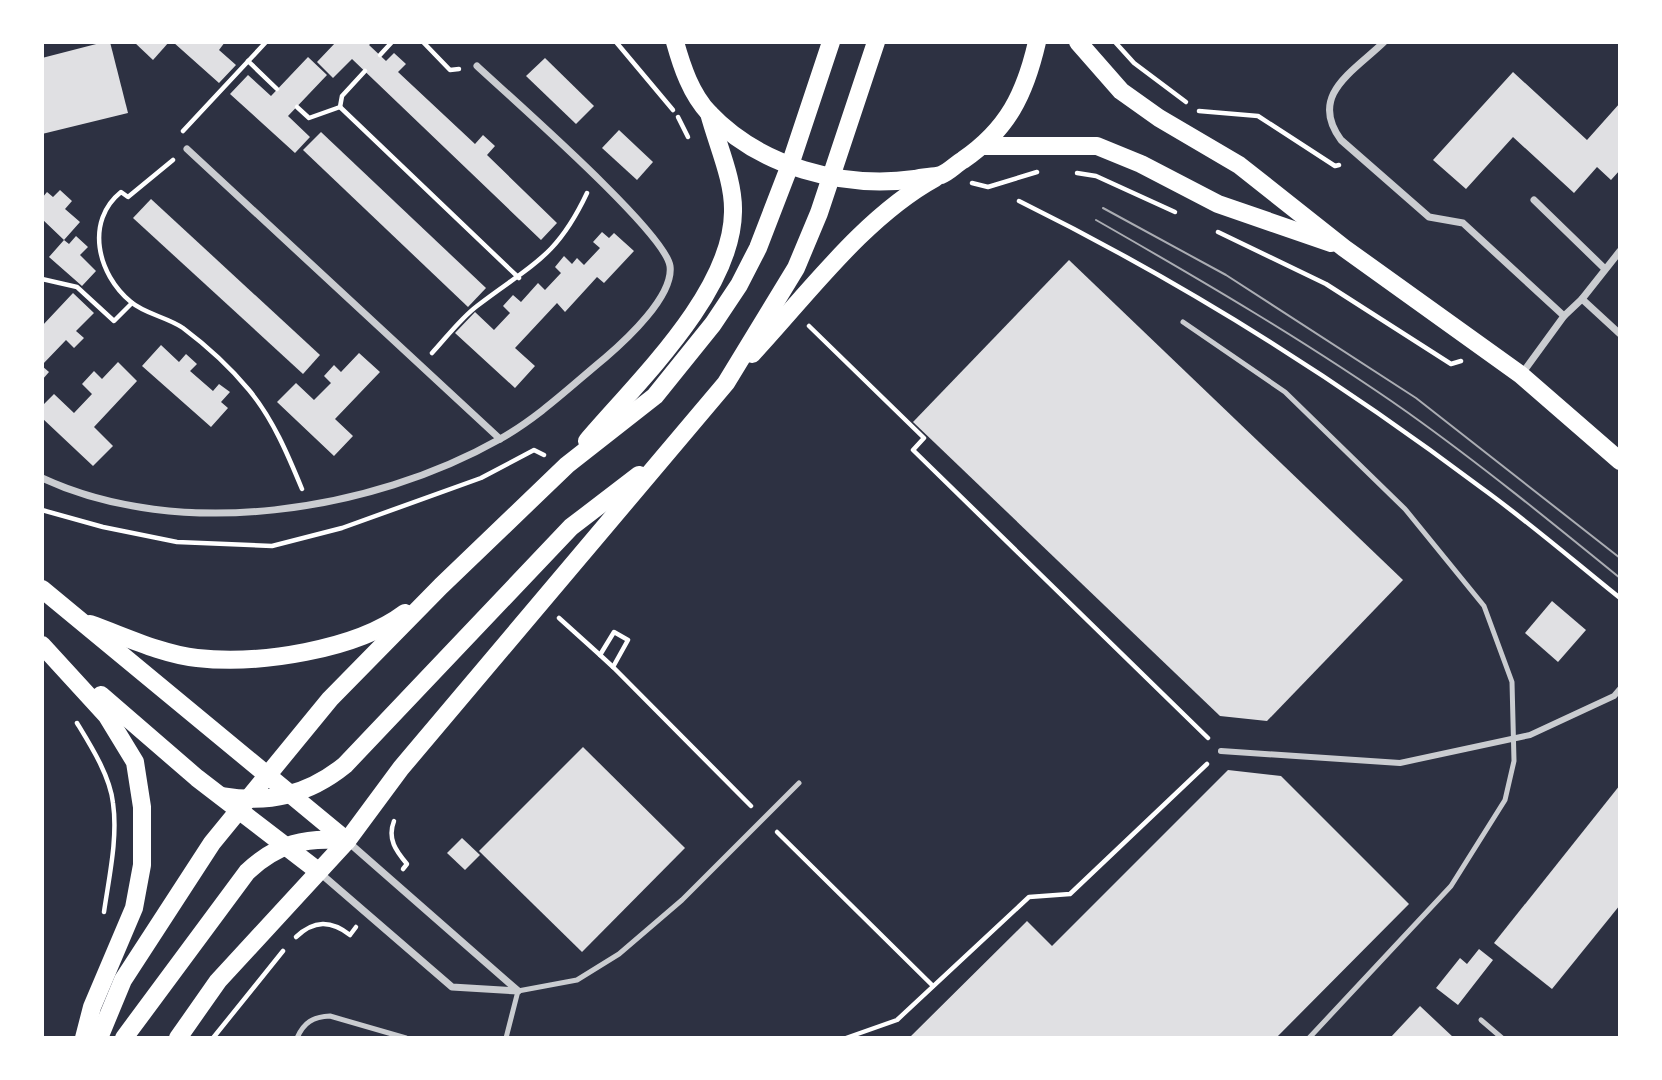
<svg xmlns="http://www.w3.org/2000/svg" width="1662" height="1080" font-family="Merriweather,serif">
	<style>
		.building { fill: #e0e0e3 }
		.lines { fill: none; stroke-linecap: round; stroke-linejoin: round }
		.path { stroke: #fff; stroke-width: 4.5 }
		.service { stroke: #caccd0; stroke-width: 5 }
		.pedestrian { stroke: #caccd0; stroke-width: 6 }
		.minor { stroke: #caccd0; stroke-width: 7 }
		.primary { stroke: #fff; stroke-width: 18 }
		.tram { stroke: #abadb3; stroke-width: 2 }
	</style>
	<rect width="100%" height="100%" fill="#2d3142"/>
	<g class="building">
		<path d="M104,42H110L128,113L42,134V58Z"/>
		<path d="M134,42H169L153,60Z"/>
		<path d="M173,42H225L219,50L236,65L219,83Z"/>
		<path d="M336,42H372L369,45L386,61L394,53L406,64L398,72L475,144L483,135L495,146L487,155L557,223L541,240L352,59L333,78L317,62Z"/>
		<path d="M308,57L327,75L288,116L310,137L295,153L230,94L248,75L271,96Z"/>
		<path d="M545,58L594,106L576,124L526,76Z"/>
		<path d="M1513,72L1587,140L1620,103V170L1611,180L1597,167L1574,193L1513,137L1466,189L1433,160Z"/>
		<path d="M619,130L653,162L637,180L602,148Z"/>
		<path d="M321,132L486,288L468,307L303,150Z"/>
		<path d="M60,190L72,201L65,209L80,222L64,240L42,219V198L47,192L53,197Z"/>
		<path d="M151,199L320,355L303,374L133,218Z"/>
		<path d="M602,232L609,238L614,233L634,251L604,283L597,277L565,312L557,303L515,348L535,366L515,388L455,333L475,312L494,330L510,313L503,306L513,295L521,302L538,283L545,290L561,273L555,267L564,256L572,264L577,258L584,265L600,248L593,242Z"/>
		<path d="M76,236L88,247L80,255L96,271L82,286L49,257L64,240L69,244Z"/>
		<path d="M1069,260L1403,580L1267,721L1220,716L913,422Z"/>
		<path d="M73,293L94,313L76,331L84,338L74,348L66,340L42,365V326Z"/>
		<path d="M161,345L179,362L186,354L197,364L190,371L213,391L219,384L230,392L221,402L228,408L211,427L142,366Z"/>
		<path d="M359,353L380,372L335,419L353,436L334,456L277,402L296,383L314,400L331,383L324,376L334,365L341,372Z"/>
		<path d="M118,362L137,381L94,427L113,446L93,466L42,418V406L54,394L74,413L92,394L82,384L94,371L102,379Z"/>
		<path d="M42,366L49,372L42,380Z"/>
		<path d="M1552,601L1586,630L1558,662L1525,633Z"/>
		<path d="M583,747L685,848L582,952L479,851Z"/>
		<path d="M1228,770L1281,776L1409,904L1276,1038H909L1027,921L1052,946Z"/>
		<path d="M1620,785V905L1552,989L1494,943Z"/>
		<path d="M462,838L480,855L465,870L447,853Z"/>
		<path d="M1479,949L1493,960L1458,1005L1436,988L1460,958L1467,964Z"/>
		<path d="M1420,1006L1454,1038H1390Z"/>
	</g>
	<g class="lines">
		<g class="path">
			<path d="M423,42L450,70L459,69"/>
			<path d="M616,42L673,110"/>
			<path d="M1115,42L1134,63L1186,102"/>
			<path d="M380,55L392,42"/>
			<path d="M248,61L277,89"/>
			<path d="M297,107L309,118L340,107"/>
			<path d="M340,107L519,278"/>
			<path d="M340,107L342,96L365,71"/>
			<path d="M1199,111L1258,116L1335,166L1339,165"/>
			<path d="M678,117L688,137"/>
			<path d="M183,131L266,42"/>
			<path d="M173,160L128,197L121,192C85,221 97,274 131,302C145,314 167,317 183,328C207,346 230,367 249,390C273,419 288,455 302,489"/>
			<path d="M1077,173L1096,176L1175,212"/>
			<path d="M972,183L988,187L1037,172"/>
			<path d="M1019,201C1183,282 1337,379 1483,489C1530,523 1575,562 1620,598"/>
			<path d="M1218,232L1326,284L1451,364L1461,361"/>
			<path d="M42,279L77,287L114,321L132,303"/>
			<path d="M809,326L924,438L913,450L1208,738"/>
			<path d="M432,353C446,338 460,319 477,306C530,265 556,259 587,193"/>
			<path d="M42,510L103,527L177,542L272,546L342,528L481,478L534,450L544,455"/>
			<path d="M559,618L600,655L614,632L628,640L613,667L751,806"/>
			<path d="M600,655L613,667"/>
			<path d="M77,723C91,746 110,776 113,803C118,838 109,877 104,912"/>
			<path d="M394,821C387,839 396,851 407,864L403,869"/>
			<path d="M777,832L933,986"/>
			<path d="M296,937C314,920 331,920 350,935L356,927"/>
			<path d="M213,1038L283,951"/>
			<path d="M846,1038L897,1020L1029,897L1070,894L1207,764"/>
		</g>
		<g class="service">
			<path d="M1183,322L1285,392L1405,509L1484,606L1512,682L1514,761L1505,800L1451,886L1309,1038"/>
			<path d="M1481,1020L1502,1038"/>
			<path d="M297,1038C304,1022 313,1017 330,1016L406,1038"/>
			<path d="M506,1038L518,991L577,980L619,954L682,900L799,783"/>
		</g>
		<path class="pedestrian" d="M1221,751L1400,763L1530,735L1614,696L1620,689"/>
		<g class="minor">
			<path d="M1384,42C1353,72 1308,95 1341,140L1429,217L1463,223L1564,316"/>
			<path d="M187,149L500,439"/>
			<path d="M1534,200L1604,268"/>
			<path d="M1582,299L1620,251"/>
			<path d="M1521,375L1564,316L1582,299L1620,334"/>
			<path d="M42,478C180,542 371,512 500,439C539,417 571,386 605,358C626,340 674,296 670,266C665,232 510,97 477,66"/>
			<path d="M347,841L517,990"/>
			<path d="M320,873L452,987L518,991"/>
		</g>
		<g class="primary">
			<path d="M675,42C682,67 691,94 709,113C760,167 843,189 915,179C923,177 933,177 941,175C949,172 956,164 963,160C1008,129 1025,94 1037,42"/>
			<path d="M1078,42L1121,91L1159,118L1239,165L1344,248L1521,375L1620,461"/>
			<path d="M983,146H1097L1141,164L1218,204L1331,243"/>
			<path d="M752,354C807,295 864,217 935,178"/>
			<path d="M587,441C637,382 732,293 733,212C734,180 717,144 709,113"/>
			<path d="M42,589L347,841"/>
			<path d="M90,624C124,636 161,654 197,658C258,665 356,650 405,613"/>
			<path d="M42,645L107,716L135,762L142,807V865L134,908L92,1007L84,1038"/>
			<path d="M101,695L197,778L318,871"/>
			<path d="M222,796C269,804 308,795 345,765L571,527L639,475"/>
			<path d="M99,1038L123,980L212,843L330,699L441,586L567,465L655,396L713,324L739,285L758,248L790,165L831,42"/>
			<path d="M124,1038L247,872C276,844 307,836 347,841"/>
			<path d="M178,1038L218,981L347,841L401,768L726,383L796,268L819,213L876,42"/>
		</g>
		<g class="tram">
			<path d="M1103,208L1226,275L1416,398L1620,558"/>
			<path d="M1096,220C1201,280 1307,342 1407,412C1480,464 1550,521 1620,578"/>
		</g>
	</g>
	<rect width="1662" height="1080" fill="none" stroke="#ffffff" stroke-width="88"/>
</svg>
